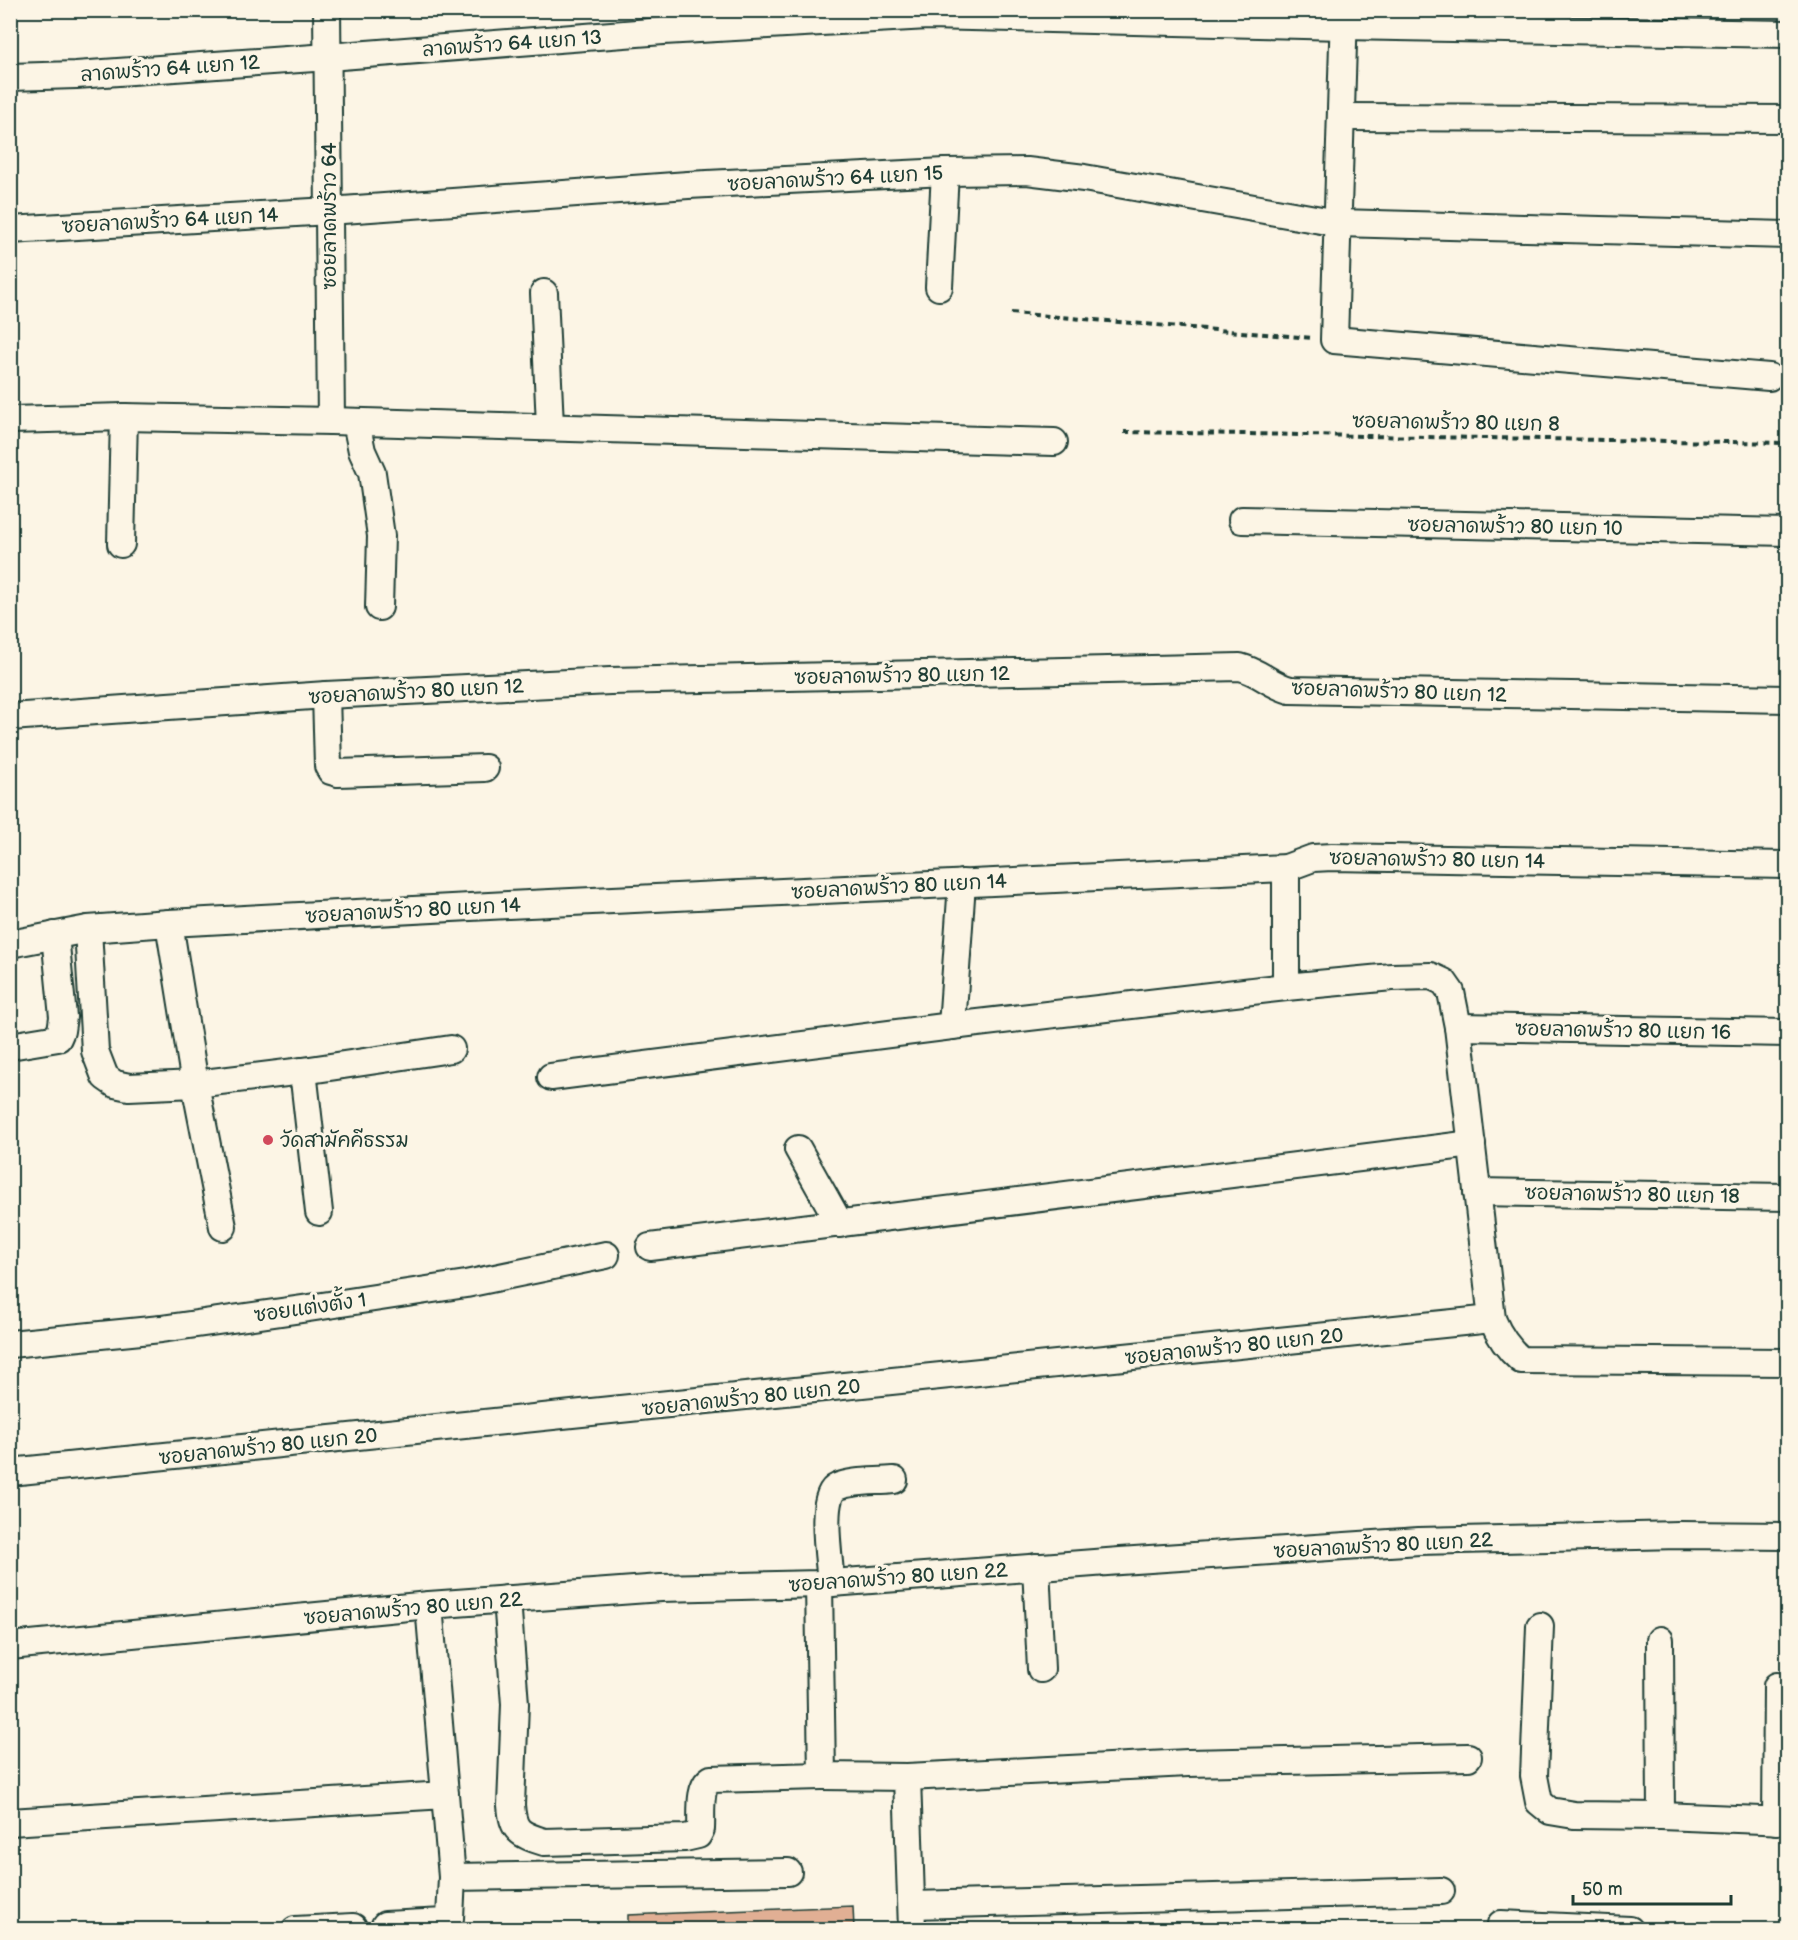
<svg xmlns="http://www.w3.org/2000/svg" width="1798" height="1940" font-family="'Balsamiq Sans','Playpen Sans Thai',sans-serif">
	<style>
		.building { fill: #e1af94; stroke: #1f3d34; stroke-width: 1.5 }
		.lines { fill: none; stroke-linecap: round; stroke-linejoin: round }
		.minor-casing { stroke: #1f3d34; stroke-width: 30 }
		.path { stroke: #1f3d34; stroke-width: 4; stroke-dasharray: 6 4.5; stroke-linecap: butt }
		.minor { stroke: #fcf5e5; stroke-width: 26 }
		.poi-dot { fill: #d1495b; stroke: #fcf5e5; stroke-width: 2 }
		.labels { text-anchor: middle; stroke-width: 6; stroke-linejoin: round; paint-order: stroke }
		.street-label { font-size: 20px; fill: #1f3d34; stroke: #fcf5e5 }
		.poi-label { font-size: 20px; fill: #1f3d34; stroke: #fcf5e5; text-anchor: start }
	</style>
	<rect width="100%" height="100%" fill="#fcf5e5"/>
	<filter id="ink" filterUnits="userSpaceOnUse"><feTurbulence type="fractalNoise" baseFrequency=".0167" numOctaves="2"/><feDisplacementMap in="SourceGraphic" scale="12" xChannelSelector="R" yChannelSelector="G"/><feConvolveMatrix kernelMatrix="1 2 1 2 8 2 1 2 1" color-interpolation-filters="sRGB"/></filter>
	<g filter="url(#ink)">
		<path class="building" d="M853,1906L854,1929H628V1915Z"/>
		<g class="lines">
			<g class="minor-casing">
				<g id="minor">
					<path d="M327,10L331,421"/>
					<path d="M1344,11L1334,340L1769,377"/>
					<path d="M10,77L76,75L328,57L663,31L928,16L1343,26L1788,34"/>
					<path d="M1341,117L1788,119"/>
					<path d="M10,230L329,211L688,185L945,172L1027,171L1084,178L1338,223L1788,235"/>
					<path d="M939,287L945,172"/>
					<path d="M544,293L550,426"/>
					<path d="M10,420L124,417L331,421L1054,442"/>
					<path d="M356,422L362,451L372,473L381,536L379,607"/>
					<path d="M1242,520L1788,532"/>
					<path d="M121,544L124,417"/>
					<path d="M326,695L328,766L331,771L338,773L485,768"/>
					<path d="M10,717L326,695L610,681L1240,667C1260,672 1269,684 1290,690L1788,699"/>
					<path d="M1286,868V987"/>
					<path d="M169,923L195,1084L223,1227"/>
					<path d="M88,929L95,1051L105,1077L115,1084L129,1087L195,1084L303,1071L451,1049"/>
					<path d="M10,944L88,929L169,923L508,905L1286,868L1313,858L1332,857L1788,865"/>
					<path d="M952,1026L962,883"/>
					<path d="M1458,1027L1788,1033"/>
					<path d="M10,1046L58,1038L61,1031L63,1017L55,935"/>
					<path d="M303,1071L319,1212"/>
					<path d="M551,1077L952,1026L1286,987L1392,977L1431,976L1444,982L1451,992L1458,1027L1492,1319C1499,1336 1507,1348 1521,1360L1788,1362"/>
					<path d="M798,1149L840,1224"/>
					<path d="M1477,1192L1788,1197"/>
					<path d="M650,1247L1472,1144"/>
					<path d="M10,1344L161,1329L309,1308L466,1284L606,1255"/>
					<path d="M10,1472L1492,1319"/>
					<path d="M1036,1567L1041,1669"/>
					<path d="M831,1583C830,1564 818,1495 837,1487C853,1480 876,1482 894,1480"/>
					<path d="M819,1584L822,1776L907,1777L1188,1763L1468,1757"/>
					<path d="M507,1599L515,1704L511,1805C513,1831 519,1834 544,1842L685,1838L698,1835L701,1829C702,1814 698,1787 711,1779L822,1776"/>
					<path d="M1540,1626L1534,1776L1539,1802L1550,1811L1574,1815L1661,1816L1788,1821"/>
					<path d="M1660,1640L1661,1816"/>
					<path d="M10,1646L429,1605L661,1588L819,1584L1120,1561L1419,1541L1679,1535L1788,1536"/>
					<path d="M907,1777L912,1930"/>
					<path d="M1776,1821L1777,1686"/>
					<path d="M10,1822L445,1795"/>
					<path d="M452,1877L788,1872"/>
					<path d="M913,1905L1441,1891"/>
					<path d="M1501,1924L1630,1930"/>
					<path d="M385,1925L445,1922L450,1918L452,1877L429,1605"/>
					<path d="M295,1930L353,1927"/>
				</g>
			</g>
			<g class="path">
				<path d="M1011,313L1313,338"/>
				<path d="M1124,432L1788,443"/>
			</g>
			<use href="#minor" class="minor"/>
		</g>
	</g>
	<circle class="poi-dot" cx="268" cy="1140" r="6"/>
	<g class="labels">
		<g class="street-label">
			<text transform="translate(512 43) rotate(-4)" y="7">ลาดพร้าว 64 แยก 13</text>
			<text transform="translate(170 68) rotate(-4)" y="7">ลาดพร้าว 64 แยก 12</text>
			<text transform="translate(835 178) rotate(-3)" y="7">ซอยลาดพร้าว 64 แยก 15</text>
			<text transform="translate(329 216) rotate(-90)" y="7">ซอยลาดพร้าว 64</text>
			<text transform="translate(170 220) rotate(-3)" y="7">ซอยลาดพร้าว 64 แยก 14</text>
			<text transform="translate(1456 422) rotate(1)" y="7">ซอยลาดพร้าว 80 แยก 8</text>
			<text transform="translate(1515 526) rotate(1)" y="7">ซอยลาดพร้าว 80 แยก 10</text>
			<text transform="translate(902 675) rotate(-1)" y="7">ซอยลาดพร้าว 80 แยก 12</text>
			<text transform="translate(416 691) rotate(-3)" y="7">ซอยลาดพร้าว 80 แยก 12</text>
			<text transform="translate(1399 691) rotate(2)" y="7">ซอยลาดพร้าว 80 แยก 12</text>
			<text transform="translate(1437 859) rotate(1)" y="7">ซอยลาดพร้าว 80 แยก 14</text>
			<text transform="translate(899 886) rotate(-3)" y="7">ซอยลาดพร้าว 80 แยก 14</text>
			<text transform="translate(413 910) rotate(-3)" y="7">ซอยลาดพร้าว 80 แยก 14</text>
			<text transform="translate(1623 1030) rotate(1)" y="7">ซอยลาดพร้าว 80 แยก 16</text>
			<text transform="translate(1632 1194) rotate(1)" y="7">ซอยลาดพร้าว 80 แยก 18</text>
			<text transform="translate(310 1307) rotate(-8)" y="7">ซอยแต่งตั้ง 1</text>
			<text transform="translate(1234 1346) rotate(-6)" y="7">ซอยลาดพร้าว 80 แยก 20</text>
			<text transform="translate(751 1397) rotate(-6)" y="7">ซอยลาดพร้าว 80 แยก 20</text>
			<text transform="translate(268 1446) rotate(-6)" y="7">ซอยลาดพร้าว 80 แยก 20</text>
			<text transform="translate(1383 1545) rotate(-3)" y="7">ซอยลาดพร้าว 80 แยก 22</text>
			<text transform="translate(898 1577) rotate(-4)" y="7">ซอยลาดพร้าว 80 แยก 22</text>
			<text transform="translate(413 1608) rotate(-5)" y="7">ซอยลาดพร้าว 80 แยก 22</text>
		</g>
		<g class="poi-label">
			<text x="280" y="1147">วัดสามัคคีธรรม</text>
		</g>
	</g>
	<rect width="1798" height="1940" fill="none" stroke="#fcf5e5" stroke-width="36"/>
	<rect x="18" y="18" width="1762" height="1904" fill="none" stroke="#1f3d34" stroke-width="2" filter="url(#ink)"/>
	<path d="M1573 1895v9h158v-9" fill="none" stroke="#1f3d34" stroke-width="3"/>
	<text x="1582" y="1895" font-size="18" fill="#1f3d34" stroke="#fcf5e5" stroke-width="4.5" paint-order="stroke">50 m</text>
</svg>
